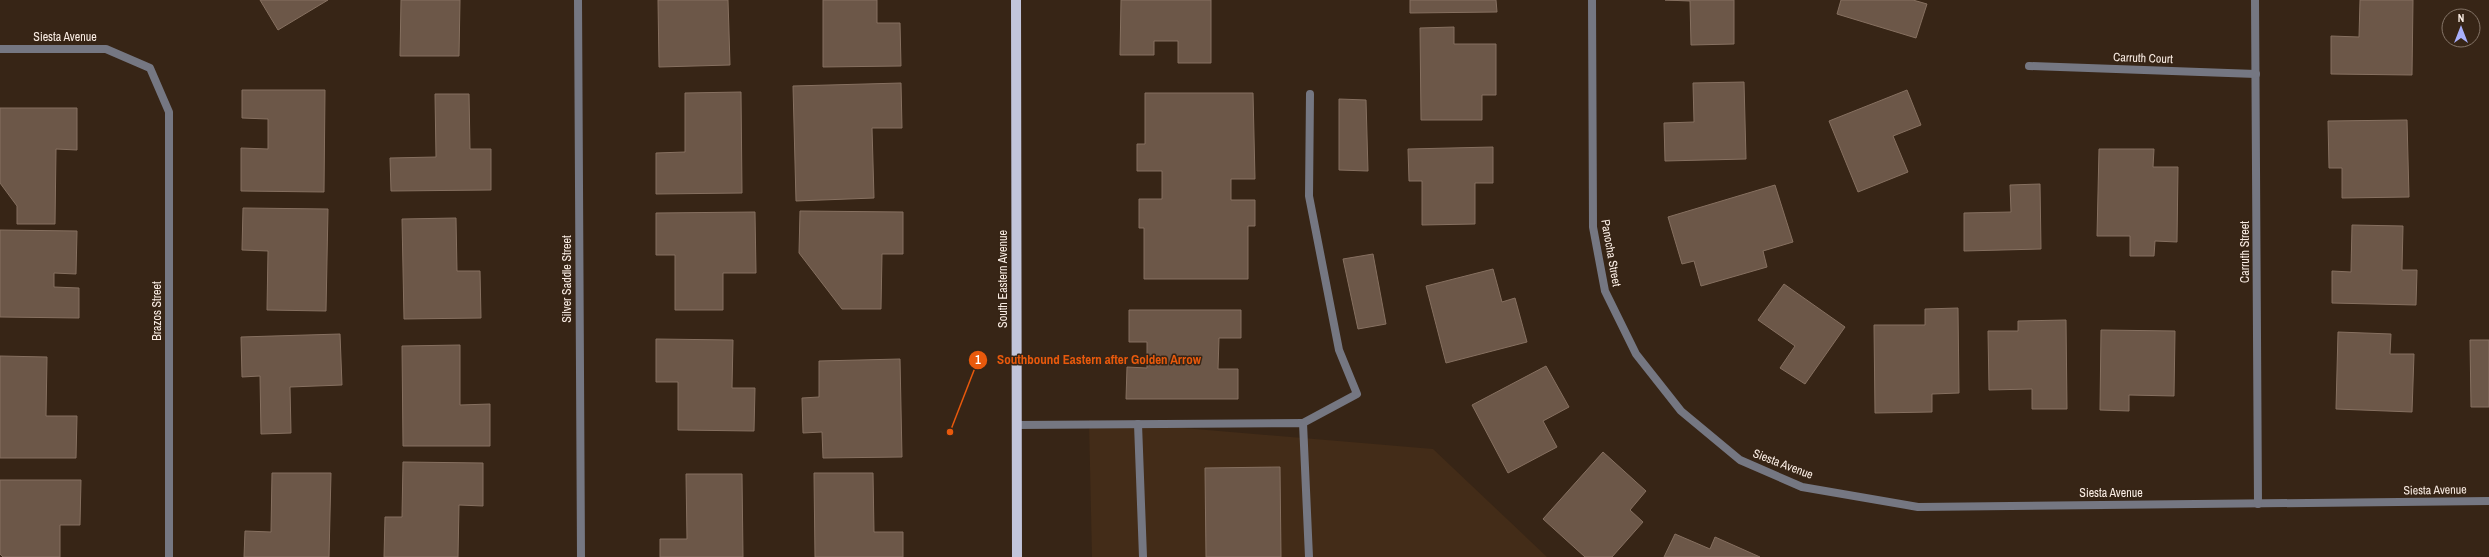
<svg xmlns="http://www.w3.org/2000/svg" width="2489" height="557" font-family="'Archivo Narrow',sans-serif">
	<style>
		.built { fill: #432c18 }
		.building { fill: #6c5748; stroke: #867060 }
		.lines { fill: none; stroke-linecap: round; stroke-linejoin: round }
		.service { stroke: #757782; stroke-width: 8 }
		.minor { stroke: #757782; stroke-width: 8 }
		.primary { stroke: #c2c5db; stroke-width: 10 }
		.labels { text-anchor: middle; stroke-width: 3; stroke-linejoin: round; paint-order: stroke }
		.street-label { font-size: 12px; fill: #faede4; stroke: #372516 }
		.leader { fill: none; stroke: #e8590c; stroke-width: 1.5 }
		.callout-dot { fill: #e8590c; stroke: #372516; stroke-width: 1.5 }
		.mark-label { font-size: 12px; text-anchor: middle; font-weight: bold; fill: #fff }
		.callout-label { font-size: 13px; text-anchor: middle; font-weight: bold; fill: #e8590c; stroke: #372516; stroke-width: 3; stroke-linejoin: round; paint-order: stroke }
	</style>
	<rect width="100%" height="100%" fill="#372516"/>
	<path class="built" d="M1089,420L1433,449L1547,557H1092Z"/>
	<g class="building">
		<path d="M260,0H328L278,30Z"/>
		<path d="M401,0H460L459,56H400Z"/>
		<path d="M658,0H728L730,65L659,67Z"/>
		<path d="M823,0H877V23H900L901,66L823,67Z"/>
		<path d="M1121,0H1211V63H1178V41H1154V55H1120Z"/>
		<path d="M1410,0H1496L1497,12L1410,13Z"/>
		<path d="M1665,0H1734V44L1691,45L1690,1Z"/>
		<path d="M1841,0H1913L1927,4L1916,38L1837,14Z"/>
		<path d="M2360,0H2413L2412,75L2331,74V36L2359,37Z"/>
		<path d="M1454,27V44H1496V95H1482V120H1421L1420,28Z"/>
		<path d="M1744,82L1746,159L1665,161L1664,123L1694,122L1693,83Z"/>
		<path d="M901,83L902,128H872L874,198L796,201L793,86Z"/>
		<path d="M242,90H325L324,192L241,191V148L268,149V119L242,118Z"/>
		<path d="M1907,90L1921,125L1893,136L1908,172L1858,192L1829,121Z"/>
		<path d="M741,92L742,193L656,194V153L685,152V93Z"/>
		<path d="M1145,93H1253L1255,179H1231V200H1255V226H1248V279H1144V228H1139V199H1162V171H1137V144H1145Z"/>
		<path d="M435,94H469L470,149H491V190L391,191L390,158L436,157Z"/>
		<path d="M1339,99L1366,100L1368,171L1339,170Z"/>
		<path d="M0,108H77V150L56,149L55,224H17V206L0,183Z"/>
		<path d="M2407,120L2409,197L2342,198V168H2329L2328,121Z"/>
		<path d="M1493,147V183H1475V224L1422,225V181H1409L1408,149Z"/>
		<path d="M2099,149H2154L2153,167H2178L2177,242L2155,241L2154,256H2130V236H2097Z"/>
		<path d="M2040,184L2041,249L1964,251V213L2011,212L2010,185Z"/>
		<path d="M1775,185L1793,242L1763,251L1767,267L1701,286L1694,261L1682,264L1668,217Z"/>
		<path d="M243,208L328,209L326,311L267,310L268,251L242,250Z"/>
		<path d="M800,211L903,212V254H882L881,309H842L799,253Z"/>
		<path d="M755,212L756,273H723V310H675V255H656V213Z"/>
		<path d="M456,218L457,271H480L481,318L404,319L402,219Z"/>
		<path d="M2352,225L2403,226L2402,270H2417L2416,305L2332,303V271L2351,272Z"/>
		<path d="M0,230L77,231L76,274L54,273V287L79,288V318L0,317Z"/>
		<path d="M1373,254L1386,324L1358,329L1343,259Z"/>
		<path d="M1493,269L1502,302L1515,298L1527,342L1446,363L1426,286Z"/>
		<path d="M1784,284L1845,327L1805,384L1780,368L1795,346L1758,320Z"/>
		<path d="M1958,308L1959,393L1932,394V412L1875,413L1874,325H1925V309Z"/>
		<path d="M1129,310H1241V338H1219L1218,369H1238V399H1126L1127,367L1147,368V342H1129Z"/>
		<path d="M2066,320L2067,409H2032V389L1989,390L1988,331H2018V321Z"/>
		<path d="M2101,330L2175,331L2174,396L2129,395V411L2100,410Z"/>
		<path d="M2338,332L2391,334L2390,354H2414L2412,412L2336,409Z"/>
		<path d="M340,334L342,385L290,387L291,433L261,434L260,376L242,377L241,337Z"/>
		<path d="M656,339L733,340L732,388H755L754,431L678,430V382H656Z"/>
		<path d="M2470,340H2489V407H2471Z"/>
		<path d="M460,345V405L490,404V446H403L402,346Z"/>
		<path d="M0,356L47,357L46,416H77L76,458H0Z"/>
		<path d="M900,359L902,457L823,458L822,432L803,433L802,398L819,397V361Z"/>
		<path d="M1546,366L1569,407L1543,421L1557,447L1508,473L1472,405Z"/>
		<path d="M1603,452L1646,491L1630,510L1643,522L1612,557H1585L1543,519Z"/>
		<path d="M403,462L483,463V506L459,505L458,557H384L385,517H402Z"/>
		<path d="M1280,467L1281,557H1206L1205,468Z"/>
		<path d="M272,473H331L329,557H244L245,531L271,532Z"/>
		<path d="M814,473H873L874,532H903V557H815Z"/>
		<path d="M686,474H742L743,557H660V539H687Z"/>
		<path d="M0,480H81L80,525H60V557H3L0,554Z"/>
		<path d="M1675,534L1710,549L1715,537L1760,557H1664Z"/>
	</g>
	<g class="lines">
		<g class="service">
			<path d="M1303,423L1357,394L1339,350L1309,196L1310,94"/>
			<path d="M1138,424L1143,557"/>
			<path d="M1017,425L1303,423L1309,557"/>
		</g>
		<g class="minor">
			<path d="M578,0L581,557"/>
			<path d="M1592,0L1593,227L1605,291L1636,354L1681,411L1740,460L1802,487L1918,507L2489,501"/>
			<path d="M2255,0L2258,504"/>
			<path d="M0,49H106L150,68L169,112V557"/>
			<path d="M2029,66L2256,74"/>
		</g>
		<path class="primary" d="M1016,0L1017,557"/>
	</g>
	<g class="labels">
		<g class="street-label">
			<text x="65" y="41">Siesta Avenue</text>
			<text transform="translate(2143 58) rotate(2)" y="4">Carruth Court</text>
			<text transform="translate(2245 252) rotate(-90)" y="4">Carruth Street</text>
			<text transform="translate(1611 253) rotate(80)" y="4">Panocha Street</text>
			<text transform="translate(567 279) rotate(-90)" y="4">Silver Saddle Street</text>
			<text transform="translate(1003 279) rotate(-90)" y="4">South Eastern Avenue</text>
			<text transform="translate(157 311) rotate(-90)" y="4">Brazos Street</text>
			<text transform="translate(1783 464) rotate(21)" y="4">Siesta Avenue</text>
			<text transform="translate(2435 490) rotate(-1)" y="4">Siesta Avenue</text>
			<text x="2111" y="497">Siesta Avenue</text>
		</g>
	</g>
	<path class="leader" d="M950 432L978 360"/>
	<g class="callout-dot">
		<circle cx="950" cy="432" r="4"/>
		<circle cx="978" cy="360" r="10"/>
	</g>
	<g class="mark-label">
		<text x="978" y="364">1</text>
	</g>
	<g class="callout-label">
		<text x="1099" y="364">Southbound Eastern after Golden Arrow</text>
	</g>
	<g transform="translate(2461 28)"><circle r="19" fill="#372516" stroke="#857568"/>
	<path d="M0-3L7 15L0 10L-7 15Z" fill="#a9b0fc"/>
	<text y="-6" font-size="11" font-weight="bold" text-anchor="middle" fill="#faede4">N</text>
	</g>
</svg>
